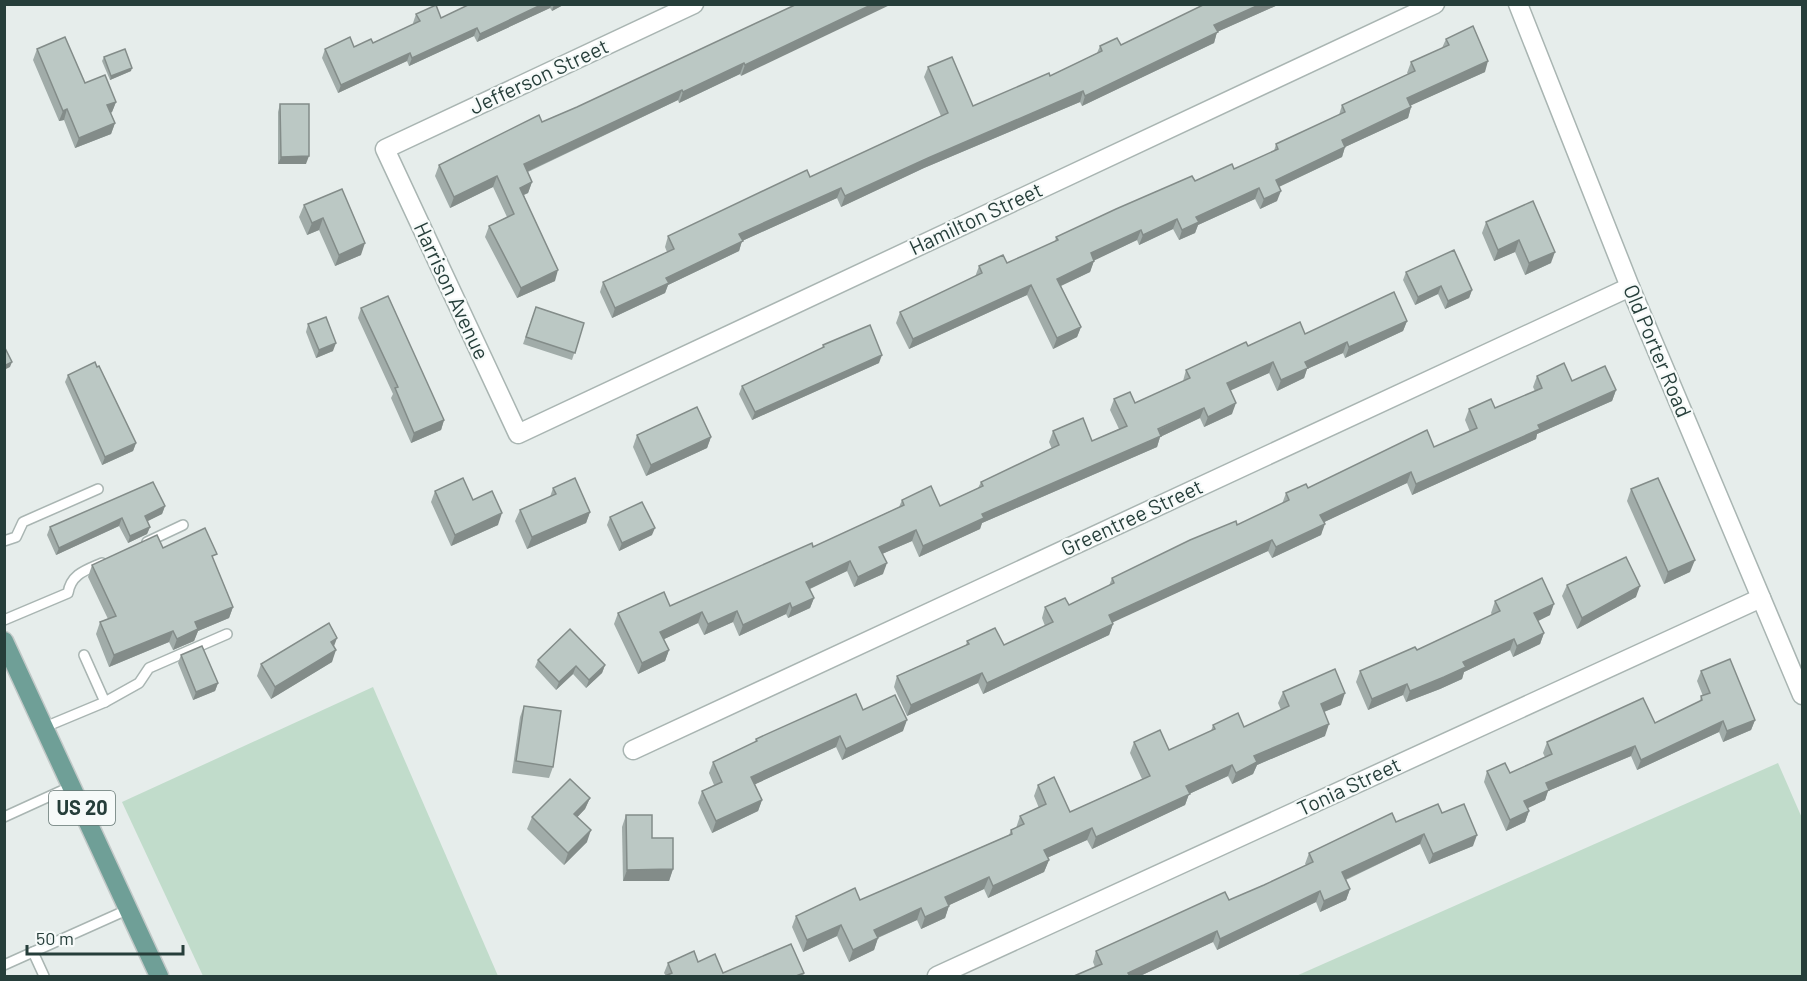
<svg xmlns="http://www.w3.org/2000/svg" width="1807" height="981" font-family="Barlow,sans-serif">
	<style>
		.green { fill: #c1dccb }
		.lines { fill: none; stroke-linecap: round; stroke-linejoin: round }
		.service-casing { stroke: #a9b5b2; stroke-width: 12 }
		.minor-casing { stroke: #a9b5b2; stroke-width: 21 }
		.tertiary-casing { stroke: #a9b5b2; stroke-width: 21 }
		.primary-casing { stroke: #c2c9c8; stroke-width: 21 }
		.service { stroke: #fff; stroke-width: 9 }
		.minor { stroke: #fff; stroke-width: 18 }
		.tertiary { stroke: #fff; stroke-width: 18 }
		.primary { stroke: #6f9f97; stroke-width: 18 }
		.wall { fill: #a1aca9 }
		.shaded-wall { fill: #838c89 }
		.building { fill: #bbc8c4; stroke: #838c89; stroke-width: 1.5 }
		.labels { text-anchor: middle; stroke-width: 4.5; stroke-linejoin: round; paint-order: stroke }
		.shield { fill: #f6faf9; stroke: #647673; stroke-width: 1.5 }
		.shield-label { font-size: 20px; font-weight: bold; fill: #263e3a }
		.street-label { font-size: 21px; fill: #263e3a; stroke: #f6faf9 }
	</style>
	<rect width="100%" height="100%" fill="#e6edeb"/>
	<g class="green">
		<path d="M373,687L498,976H203L122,802Z"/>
		<path d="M1778,763L1802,818V976H1296Z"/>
	</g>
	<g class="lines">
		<g class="service-casing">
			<g id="service">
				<path d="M4,541L16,537L23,522L98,489"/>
				<path d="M147,542L183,525"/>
				<path d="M4,620L68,593C71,574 86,570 102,563"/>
				<path d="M105,702L139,683L149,668L227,634"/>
				<path d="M45,727L105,702L84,655"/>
				<path d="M4,817L72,786"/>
				<path d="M33,952L44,976"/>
				<path d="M4,965L129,909"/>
			</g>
		</g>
		<g class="minor-casing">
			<g id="minor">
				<path d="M694,4L385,149L518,434L1435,4"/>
				<path d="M633,750L1630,287"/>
				<path d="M937,976L1761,598"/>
			</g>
		</g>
		<g class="tertiary-casing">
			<path id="tertiary" d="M1518,4L1630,287L1802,695"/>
		</g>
		<g class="primary-casing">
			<path id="primary" d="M4,641L159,976"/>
		</g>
		<use href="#service" class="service"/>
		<use href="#minor" class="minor"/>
		<use href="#tertiary" class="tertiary"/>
		<use href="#primary" class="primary"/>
	</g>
	<g class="wall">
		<path d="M470,4H565L552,11L550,8L477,42L474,36L409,66L407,61L338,93L322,58L325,49L354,47L373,43L414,24L413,23L416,14L441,18Z"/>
		<path d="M797,4L741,76L740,74L679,103L678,100L528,172L532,182L528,193L524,195L555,281L517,298L485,237L489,226L507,217L493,187L450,208L435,176L439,165L577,107Z"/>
		<path d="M1205,4H1280L1217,32L1214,43L1082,106L1080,102L924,168L841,207L837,198L742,241L739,251L668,285L665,293L612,318L600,292L603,282L667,252L665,247L668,236L810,177L941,116L924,77L928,67L973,106L1050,76L1097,53L1100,46L1121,45Z"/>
		<path d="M1446,39L1485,72L1411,105V107L1408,118L1345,147L1342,157L1279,187L1277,201L1260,209L1255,199L1198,225L1195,233L1179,240L1173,229L1139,245L1137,240L1094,260L1090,272L1061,286L1081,327L1077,337L1053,349L1027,295L909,349L896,323L900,312L975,277L979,266L1007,263L1055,242L1056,237L1195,181L1234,169L1274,151L1276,144L1339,115L1342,105L1408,74L1407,73L1411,62L1442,48Z"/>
		<path d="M37,49L85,83L116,102L112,112L111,113L115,123L111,134L75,148L64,120L59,121L33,60Z"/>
		<path d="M104,57L131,71L110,80L102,61Z"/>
		<path d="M280,104L306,164H278V112Z"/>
		<path d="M342,189L361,255L335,266L319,230L307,235L299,217L304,205Z"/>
		<path d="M1533,201L1551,263L1525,275L1515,252L1494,261L1482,233L1486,222Z"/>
		<path d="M1406,272L1472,290L1469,298L1445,309L1438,294L1415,305L1403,280Z"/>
		<path d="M536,307L584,323L572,360L523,344Z"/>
		<path d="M361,308L444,420L441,430L411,443L391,398L393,394L358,318Z"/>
		<path d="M1407,321L1403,331L1345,358L1343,353L1307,369L1304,378L1277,391L1269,373L1230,390L1232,414L1204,427L1200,418L1160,437L1157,447L982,523L980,529L919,557L912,541L882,554L883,574L854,587L847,571L810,589L814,598L810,608L788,618L786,614L739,636L733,622L704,635L698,623L664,639L669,650L665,661L638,674L614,624L618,613L670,606L813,547L899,507L902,500L940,506L978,488L981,482L1052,449L1049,442L1053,431L1092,441L1119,429L1110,410L1114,399L1135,403L1183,381L1186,370L1248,346L1305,334Z"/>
		<path d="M308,324L333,351L316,358L306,332Z"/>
		<path d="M823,345L879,363L752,420L739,394L742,386L822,348Z"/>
		<path d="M68,375L136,443L133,451L102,465L65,382Z"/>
		<path d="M1537,376L1572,381L1616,390L1612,401L1537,434L1536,439L1412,495L1407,483L1324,522L1321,535L1272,558L1268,551L1112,622L1113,624L1109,635L983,694L978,683L907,716L894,687L897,676L966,645L967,641L1004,645L1045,626L1042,618L1045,607L1069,605L1109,586L1112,578L1237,525L1282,504L1286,493L1308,488L1434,447L1470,432L1465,420L1469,409L1495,408L1535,391L1533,387Z"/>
		<path d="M637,435L711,437L707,448L646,476L633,447Z"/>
		<path d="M553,488L590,512L586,523L527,549L515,521L520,510L550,497Z"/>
		<path d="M1631,489L1690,572L1664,584L1627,501Z"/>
		<path d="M435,491L498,525L451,546L431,502Z"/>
		<path d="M165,506L162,514L147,521L150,527L147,534L128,543L119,526L56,555L47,535L50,527Z"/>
		<path d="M610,517L652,535L619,551L607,525Z"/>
		<path d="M163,548L214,561L233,607L229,618L198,631L194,641L173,650L169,642L109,667L96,634L100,622L108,619L88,577L92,565Z"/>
		<path d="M1567,585L1636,597L1577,629L1562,596Z"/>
		<path d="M1495,601L1550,615L1538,621L1544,633L1540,644L1513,657L1510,650L1464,672L1462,679L1440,689L1406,702L1403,695L1368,710L1356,682L1360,671L1417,650L1492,615L1491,613Z"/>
		<path d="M334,647L332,662L271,699L257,676L261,664Z"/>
		<path d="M181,655L218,683L215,691L193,700L178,663Z"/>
		<path d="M538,660L605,665L602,673L586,688L573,674L556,690L535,667Z"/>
		<path d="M1701,671L1755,720L1751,730L1723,742L1719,732L1637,770L1631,756L1548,791L1545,800L1527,808L1529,811L1525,822L1506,831L1484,782L1487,771L1510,773L1545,757L1543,753L1547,742L1655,723L1700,701L1701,696H1703L1697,681Z"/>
		<path d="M1283,692L1341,705L1324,712L1325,736L1257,765L1253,774L1232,784L1228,776L1189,794L1185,805L1092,849L1087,840L1047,858L1049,860L1044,872L988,898L984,889L949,905L945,918L921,929L917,920L878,938L874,950L849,962L837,936L803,952L792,927L796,916L860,900L1009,835L1011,830L1016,828L1020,816L1039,808L1034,796L1038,785L1070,812L1142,779L1130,753L1134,742L1169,750L1211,731L1213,725L1244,727L1281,710L1278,703Z"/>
		<path d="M524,706L553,767L549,778L512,773L520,717Z"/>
		<path d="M863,710L903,731L842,760L836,747L755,784L762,800L758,811L712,833L698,803L702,791L714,785L709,773L713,762L755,742L756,739Z"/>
		<path d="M590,798L585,809L577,817L587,842L564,865L527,829L532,817Z"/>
		<path d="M1442,813L1473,846L1429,864L1420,844L1346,880L1350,889L1346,900L1320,912L1316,902L1217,950L1213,942L1140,976H1074L1095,967L1093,962L1096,951L1229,900L1264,885L1306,865L1305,864L1309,853L1396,822Z"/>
		<path d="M626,815L652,838L673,869L669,881H623L622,827Z"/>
		<path d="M698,962L723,973H804L803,976H665H666L664,973L668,963Z"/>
	</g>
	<g class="shaded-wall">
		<path d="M543,4H552L550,8L477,42L480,34Z"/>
		<path d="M554,4H565L552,11Z"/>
		<path d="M873,4H892L741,76L745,65Z"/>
		<path d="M1261,4H1280L1217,32L1214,43L1082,106L1085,96L1214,25Z"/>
		<path d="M477,28L474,36L409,66L412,58Z"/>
		<path d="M410,53L407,61L338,93L341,85Z"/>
		<path d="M1488,61L1485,72L1403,109L1407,98Z"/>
		<path d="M744,63L740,74L679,103L683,92Z"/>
		<path d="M132,68L131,71L110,80L111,76Z"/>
		<path d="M682,90L678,100L520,175L524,164Z"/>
		<path d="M1083,91L1080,102L924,168L841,207L845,196L928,158Z"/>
		<path d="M116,102L112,112L104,116L107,105Z"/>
		<path d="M1411,107L1408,118L1345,147L1342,157L1272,190L1276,180L1342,140Z"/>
		<path d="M67,109L64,120L59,121L63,111Z"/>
		<path d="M115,123L111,134L75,148L79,138Z"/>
		<path d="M309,156L306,164H278L281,157Z"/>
		<path d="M497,176L493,187L450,208L454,197Z"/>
		<path d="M532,182L528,193L516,198L520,188Z"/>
		<path d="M841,188L837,198L742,241L739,251L668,285L665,293L612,318L615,308L739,234Z"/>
		<path d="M1259,188L1255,199L1198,225L1195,233L1179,240L1182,230L1196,217Z"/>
		<path d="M1281,191L1277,201L1260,209L1264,199Z"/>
		<path d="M323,218L319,230L307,235L312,223Z"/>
		<path d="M1177,219L1173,229L1139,245L1143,235Z"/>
		<path d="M1141,230L1137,240L1087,264L1091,253Z"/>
		<path d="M1519,240L1515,252L1494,261L1498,250Z"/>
		<path d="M365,243L361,255L335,266L339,255Z"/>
		<path d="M1555,252L1551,263L1525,275L1529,263Z"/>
		<path d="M1094,261L1090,272L1054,289L1057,279Z"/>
		<path d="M558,270L555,281L517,298L521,288Z"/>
		<path d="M1031,285L1027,295L909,349L913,339Z"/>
		<path d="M1441,286L1438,294L1415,305L1418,297Z"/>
		<path d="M1472,290L1469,298L1445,309L1448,301Z"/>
		<path d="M1407,321L1403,331L1345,358L1349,347Z"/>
		<path d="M1081,327L1077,337L1053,349L1057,338Z"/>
		<path d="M1347,342L1343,353L1307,369L1304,378L1277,391L1281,380L1305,362Z"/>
		<path d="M336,343L333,351L316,358L319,350Z"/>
		<path d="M882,355L879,363L752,420L755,412Z"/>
		<path d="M12,362L10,367L4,370V366Z"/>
		<path d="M1273,362L1269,373L1223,394L1227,383Z"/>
		<path d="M1616,390L1612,401L1537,434L1536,439L1412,495L1416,484L1538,425Z"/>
		<path d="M1236,403L1232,414L1204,427L1208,417Z"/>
		<path d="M1204,408L1200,418L1160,437L1157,447L982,523L980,529L919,557L923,546L982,514Z"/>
		<path d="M444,420L441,430L411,443L414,433Z"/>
		<path d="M711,437L707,448L646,476L651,465Z"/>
		<path d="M136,443L133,451L102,465L105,457Z"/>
		<path d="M1411,472L1407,483L1316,526L1320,515Z"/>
		<path d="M165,506L162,514L142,524L145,516Z"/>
		<path d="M590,512L586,523L527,549L532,537Z"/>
		<path d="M502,513L498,525L451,546L455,535Z"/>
		<path d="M122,518L119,526L56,555L59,548Z"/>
		<path d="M1325,524L1321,535L1272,558L1276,547Z"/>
		<path d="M150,527L147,534L128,543L130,536Z"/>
		<path d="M655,528L652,535L619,551L622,543Z"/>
		<path d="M916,530L912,541L875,557L879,547Z"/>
		<path d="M1272,540L1268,551L1105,626L1109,615Z"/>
		<path d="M1695,560L1690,572L1664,584L1668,572Z"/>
		<path d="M850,561L847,571L803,592L806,582Z"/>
		<path d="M887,563L883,574L854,587L858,577Z"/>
		<path d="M1640,586L1636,597L1577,629L1582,618Z"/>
		<path d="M814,598L810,608L788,618L792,608Z"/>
		<path d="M790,603L786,614L739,636L743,625Z"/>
		<path d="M1554,604L1550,615L1530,625L1534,613Z"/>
		<path d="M233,607L229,618L198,631L194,641L173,650L177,639L195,622Z"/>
		<path d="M737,611L733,622L704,635L708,624Z"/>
		<path d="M702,612L698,623L656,643L660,632Z"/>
		<path d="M1113,624L1109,635L983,694L987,683Z"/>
		<path d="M173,631L169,642L109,667L114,655Z"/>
		<path d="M1544,633L1540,644L1513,657L1517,646Z"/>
		<path d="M337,638L333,649L331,642Z"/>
		<path d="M1514,639L1510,650L1464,672L1462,679L1440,689L1406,702L1410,691L1463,662Z"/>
		<path d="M336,650L332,662L271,699L275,687Z"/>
		<path d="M669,650L665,661L638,674L642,663Z"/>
		<path d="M605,665L602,673L586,688L589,680Z"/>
		<path d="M576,666L573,674L556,690L559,682Z"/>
		<path d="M982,673L978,683L907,716L911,705Z"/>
		<path d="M218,683L215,691L193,700L196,692Z"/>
		<path d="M1407,684L1403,695L1368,710L1372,699Z"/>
		<path d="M1345,693L1341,705L1316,715L1321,704Z"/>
		<path d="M907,720L903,731L842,760L846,749Z"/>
		<path d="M1755,720L1751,730L1723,742L1727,731Z"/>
		<path d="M1723,721L1719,732L1637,770L1641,760Z"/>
		<path d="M1329,724L1325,736L1257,765L1253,774L1232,784L1236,773L1254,756Z"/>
		<path d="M840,736L836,747L747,788L751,777Z"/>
		<path d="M1635,746L1631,756L1548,791L1545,800L1520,812L1524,801L1546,783Z"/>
		<path d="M1232,765L1228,776L1189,794L1185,805L1092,849L1096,837L1186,786Z"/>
		<path d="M590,798L585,809L570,825L574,814Z"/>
		<path d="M762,800L758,811L712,833L716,821Z"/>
		<path d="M1529,811L1525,822L1506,831L1510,820Z"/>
		<path d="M1092,828L1087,840L1040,861L1044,850Z"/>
		<path d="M591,830L587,842L564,865L568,853Z"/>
		<path d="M1424,834L1420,844L1338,883L1342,872Z"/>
		<path d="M1477,835L1473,846L1429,864L1433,854Z"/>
		<path d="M1049,860L1044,872L988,898L993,886Z"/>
		<path d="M673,869L669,881H623L627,870Z"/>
		<path d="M989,877L984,889L941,909L945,897Z"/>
		<path d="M1350,889L1346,900L1320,912L1324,901Z"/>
		<path d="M1320,891L1316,902L1217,950L1220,939Z"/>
		<path d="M949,906L945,918L921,929L925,917Z"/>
		<path d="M921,908L917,920L870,941L874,930Z"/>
		<path d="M841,925L837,936L803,952L807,940Z"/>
		<path d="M1217,931L1213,942L1140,976H1127L1128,973Z"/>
		<path d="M878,938L874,950L849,962L853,950Z"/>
	</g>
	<g class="building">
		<path d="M470,4H543L480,34L477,28L412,58L410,53L341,85L325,49L350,37L354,47L371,39L373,43L420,21L416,14L436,5L441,18Z"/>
		<path d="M797,4H873L745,65L744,63L683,92L682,90L524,164L532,182L520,188L558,270L521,288L489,226L514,214L497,176L454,197L439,165L539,115L542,122L577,107Z"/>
		<path d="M1205,4H1261L1214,25L1218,32L1085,96L1083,91L928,158L845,196L841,188L739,234L743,241L666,278L669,283L615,308L603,282L674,249L668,236L807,170L810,177L948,113L928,67L952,57L973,106L1049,73L1050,76L1102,51L1100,46L1117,38L1121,45Z"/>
		<path d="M1473,26L1488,61L1407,98L1411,107L1342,140L1345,147L1276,180L1281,191L1264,199L1259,188L1196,217L1199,222L1182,230L1177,219L1143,235L1141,230L1091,253L1094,261L1057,279L1081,327L1057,338L1031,285L913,339L900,312L982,273L979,266L1003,255L1007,263L1058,240L1056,237L1116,209L1192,176L1195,181L1232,164L1234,169L1278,149L1276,144L1345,112L1342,105L1415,71L1411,62L1449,45L1446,39Z"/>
		<path d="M65,37L85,83L105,75L116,102L107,105L115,123L79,138L67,109L63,111L37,49Z"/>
		<path d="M125,49L132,68L111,76L104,57Z"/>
		<path d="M280,104H309V156L281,157Z"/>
		<path d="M342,189L365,243L339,255L323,218L312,223L304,205Z"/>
		<path d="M1533,201L1555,252L1529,263L1519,240L1498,250L1486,222Z"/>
		<path d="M1454,250L1472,290L1448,301L1441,286L1418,297L1406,272Z"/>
		<path d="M1394,292L1407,321L1349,347L1347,342L1305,362L1308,368L1281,380L1273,362L1227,383L1236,403L1208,417L1204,408L1158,429L1161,436L982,514L984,518L923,546L916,530L879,547L887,563L858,577L850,561L806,582L814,598L792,608L790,603L743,625L737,611L708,624L702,612L660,632L669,650L642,663L618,613L664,592L670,606L812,543L813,547L904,505L902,500L931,486L940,506L983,486L981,482L1059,445L1053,431L1083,418L1092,441L1127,426L1114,399L1130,392L1135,403L1190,378L1186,370L1246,342L1248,346L1300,322L1305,334Z"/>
		<path d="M388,296L444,420L414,433L395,388L398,387L361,308Z"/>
		<path d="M536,307L584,323L575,353L526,337Z"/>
		<path d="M326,317L336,343L319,350L308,324Z"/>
		<path d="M870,325L882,355L755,412L742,386L824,347L823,345Z"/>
		<path d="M4,346L12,362L4,366Z"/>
		<path d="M95,362L97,367L99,366L136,443L105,457L68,375Z"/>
		<path d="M1564,363L1572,381L1605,366L1616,390L1538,425L1540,429L1416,484L1411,472L1320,515L1325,524L1276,547L1272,540L1109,615L1113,624L987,683L982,673L911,705L897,676L969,644L967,641L995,628L1004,645L1053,622L1045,607L1065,598L1069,605L1114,583L1112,578L1190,540L1236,521L1237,525L1289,500L1286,493L1306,484L1308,488L1427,430L1434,447L1477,428L1469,409L1491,399L1495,408L1542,388L1537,376Z"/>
		<path d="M697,407L711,437L651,465L637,435Z"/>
		<path d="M463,478L473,500L492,491L502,513L455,535L435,491Z"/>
		<path d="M575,478L590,512L532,537L520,510L556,494L553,488Z"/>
		<path d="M1658,478L1695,560L1668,572L1631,489Z"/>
		<path d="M153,482L165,506L145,516L150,527L130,536L122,518L59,548L50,527Z"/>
		<path d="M642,502L655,528L622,543L610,517Z"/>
		<path d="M205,528L217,554L212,556L233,607L195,622L198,629L177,639L173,631L114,655L100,622L116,616L92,565L157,535L163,548Z"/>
		<path d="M1626,557L1640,586L1582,618L1567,585Z"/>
		<path d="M1542,578L1554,604L1534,613L1544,633L1517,646L1514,639L1463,662L1466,667L1444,677L1410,691L1407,684L1372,699L1360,671L1415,647L1417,650L1500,611L1495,601Z"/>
		<path d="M329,623L337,638L331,642L336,650L275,687L261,664Z"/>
		<path d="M570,629L605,665L589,680L576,666L559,682L538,660Z"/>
		<path d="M202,646L218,683L196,692L181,655Z"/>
		<path d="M1730,659L1755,720L1727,731L1723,721L1641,760L1635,746L1546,783L1549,790L1524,801L1529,811L1510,820L1487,771L1505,763L1510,773L1552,754L1547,742L1643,698L1655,723L1702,700L1701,696L1710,693L1701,671Z"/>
		<path d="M1335,669L1345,693L1321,704L1329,724L1254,756L1257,762L1236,773L1232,765L1186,786L1190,794L1096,837L1092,828L1044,850L1049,860L993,886L989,877L945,897L949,906L925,917L921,908L874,930L878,938L853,950L841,925L807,940L796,916L855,888L860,900L1012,834L1011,830L1024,824L1020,816L1046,804L1038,785L1054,777L1070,812L1150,776L1134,742L1160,730L1169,750L1215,729L1213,725L1238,713L1244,727L1289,706L1283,692Z"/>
		<path d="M856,694L863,710L895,695L907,720L846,749L840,736L751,777L762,800L716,821L702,791L722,782L713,762L757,741L756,739Z"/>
		<path d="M524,706L561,711L553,767L516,761Z"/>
		<path d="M570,779L590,798L574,814L591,830L568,853L532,817Z"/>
		<path d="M1438,804L1442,813L1464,804L1477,835L1433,854L1424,834L1342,872L1350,889L1324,901L1320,891L1220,939L1217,931L1128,973L1130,976H1074L1102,964L1096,951L1225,892L1229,900L1264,885L1313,862L1309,853L1392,813L1396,822Z"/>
		<path d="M626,815H652V838H673V869L627,870Z"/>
		<path d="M791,944L804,973L796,976H665L672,973L668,963L694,951L698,962L715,954L723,973Z"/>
	</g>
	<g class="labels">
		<rect class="shield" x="49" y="791" width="66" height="34" rx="4.5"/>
		<g class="shield-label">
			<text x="82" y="815">US 20</text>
		</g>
		<g class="street-label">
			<text transform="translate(539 77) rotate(-25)" y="7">Jefferson Street</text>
			<text transform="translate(976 219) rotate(-25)" y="7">Hamilton Street</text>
			<text transform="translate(451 291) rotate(65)" y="7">Harrison Avenue</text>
			<text transform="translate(1657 351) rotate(67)" y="7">Old Porter Road</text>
			<text transform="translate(1132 518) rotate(-25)" y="7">Greentree Street</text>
			<text transform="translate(1349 787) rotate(-25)" y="7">Tonia Street</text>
		</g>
	</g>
	<rect width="1807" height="981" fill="none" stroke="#263e3a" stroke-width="12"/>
	<path d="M27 945v9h156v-9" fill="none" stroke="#263e3a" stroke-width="3"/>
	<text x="36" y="945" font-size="18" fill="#263e3a" stroke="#f6faf9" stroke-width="4.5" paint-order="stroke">50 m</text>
</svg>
